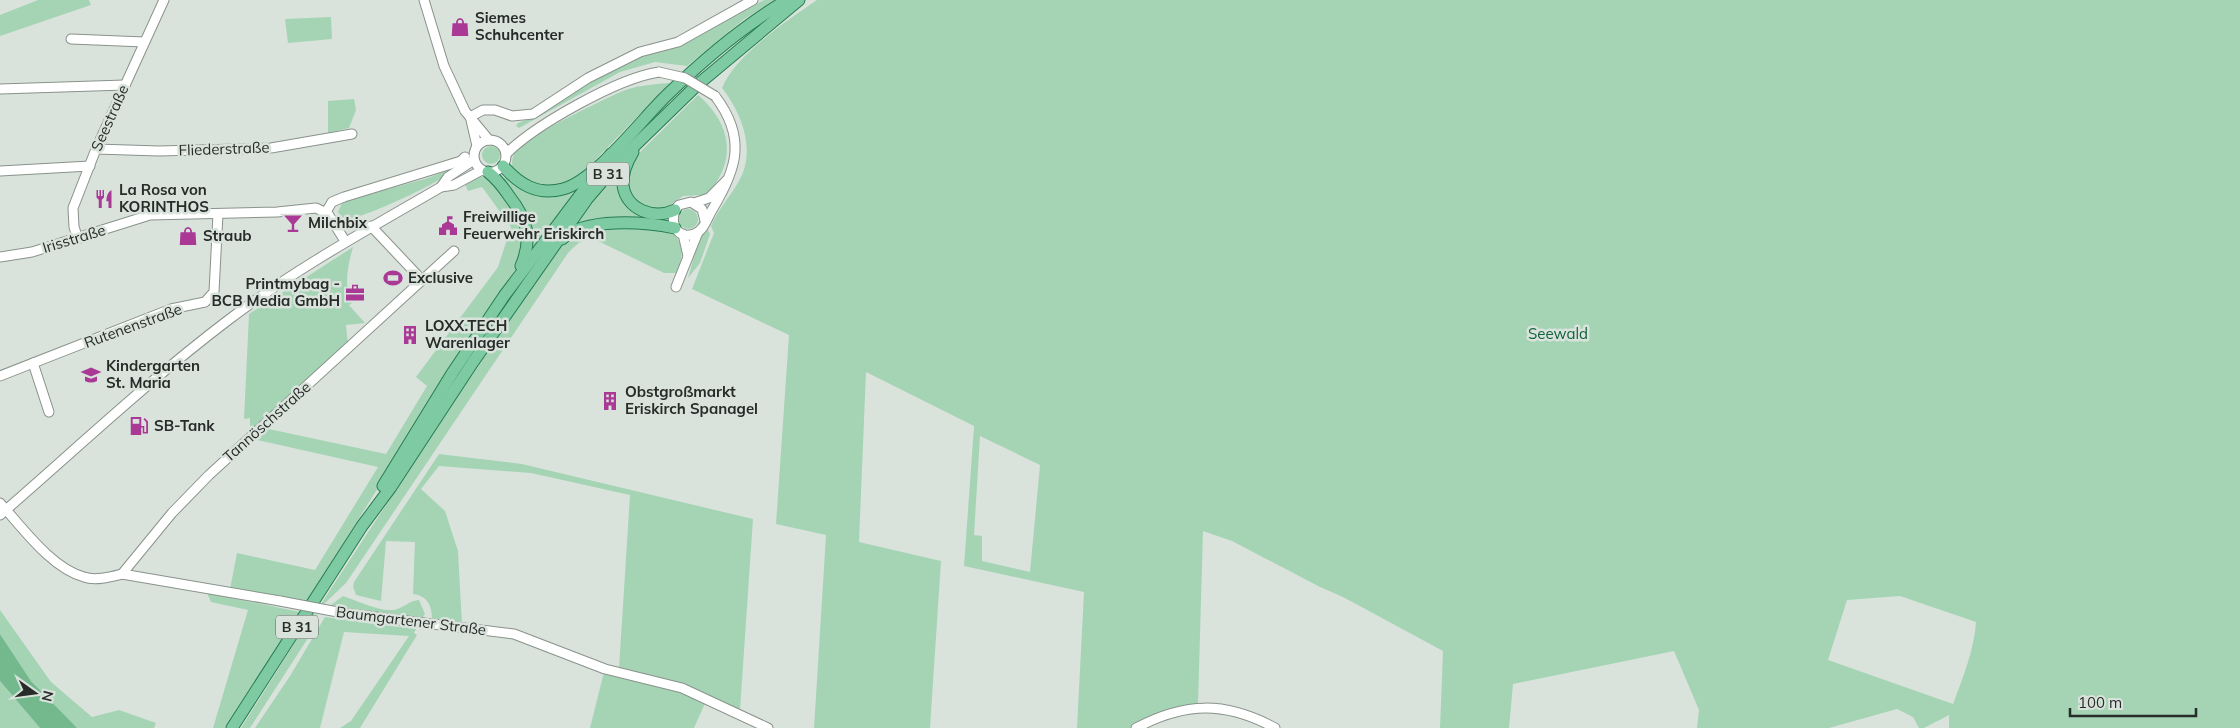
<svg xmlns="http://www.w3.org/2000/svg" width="2240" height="728" font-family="Mulish,sans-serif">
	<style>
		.green { fill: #a5d4b5; fill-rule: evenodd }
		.water { fill: #74b98d }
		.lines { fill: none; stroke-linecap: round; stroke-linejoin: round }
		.minor-casing { stroke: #89928b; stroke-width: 11 }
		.major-casing { stroke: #267c51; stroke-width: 13 }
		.minor { stroke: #fff; stroke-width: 9 }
		.major { stroke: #7dcaa3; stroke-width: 11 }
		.minor-bridge-casing { stroke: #89928b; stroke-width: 11; stroke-linecap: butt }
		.minor-bridge { stroke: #fff; stroke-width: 9 }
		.labels { text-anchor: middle; stroke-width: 5; stroke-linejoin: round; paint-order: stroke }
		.shield { fill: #d9e3dc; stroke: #5c625f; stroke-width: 1 }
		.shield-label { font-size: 14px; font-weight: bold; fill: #272b29 }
		.poi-label { font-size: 15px; font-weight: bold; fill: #272b29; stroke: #d9e3dc; text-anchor: start }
		.street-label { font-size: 15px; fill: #272b29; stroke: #d9e3dc }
		.park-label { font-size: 15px; fill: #106239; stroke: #d9e3dc }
	</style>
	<rect width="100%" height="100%" fill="#d9e3dc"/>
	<g class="green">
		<path d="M38,0H89L91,5L0,36V15Z"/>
		<path d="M764,0H775L743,20L687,66L655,62L620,72L519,128L516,126L518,123L537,116L589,82L633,60L690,40Z"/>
		<path d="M817,0H2240V728H1949V715L1924,728H1919L1913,717L1897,709L1829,728H1697L1699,710L1674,651L1513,684L1509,728H1440L1443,651L1343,597L1320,587L1232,541L1203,531L1198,704L1161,712L1132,728H1077L1084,592L964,566L974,426L866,372L859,542L941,561L930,728H814L826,535L776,524L789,335L692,289L714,233L711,226C718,209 731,196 740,179C756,149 741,112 722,88C735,55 788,20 817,0ZM980,436L1040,465L1030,572L982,561V536L974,535ZM1900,596L1976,622C1974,651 1963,677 1953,704L1828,660L1847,600Z"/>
		<path d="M331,17L332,39L288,43L285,19Z"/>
		<path d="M670,83L573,183L561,187L531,185L512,167C512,161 512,155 517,149C530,135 607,97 628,89C642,85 656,84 670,83Z"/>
		<path d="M698,95C732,124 738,162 706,195L683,196L667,207L657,210L647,208L635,200L628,187V171L636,156Z"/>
		<path d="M354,99L356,110L349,128L328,133V101Z"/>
		<circle cx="491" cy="155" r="9"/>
		<path d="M621,165L620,191L662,219V222L593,219L574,224Z"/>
		<path d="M457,167C452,177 367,217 351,218C345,219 341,217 338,212L343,201L425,179Z"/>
		<path d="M479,176L493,180L525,230L520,262L307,601L230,589L237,553L315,570L378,467L253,439L264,428L386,454L427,386L416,377L498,267L511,227L482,187L468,191L465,184Z"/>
		<path d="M506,177C527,198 553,201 580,188L530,256C534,216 524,211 503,179Z"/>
		<circle cx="688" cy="219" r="10"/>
		<path d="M608,226L671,231C684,243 684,257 676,273H664L596,240C582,238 578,243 568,253L346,583L324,604H321L458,395L558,249L579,230Z"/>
		<path d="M707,228L710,234L700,263L688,278L699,239Z"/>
		<path d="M353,247C348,265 343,286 352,303L349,305L365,323L346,325L348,345L253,430L250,429V418L244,419L249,314Z"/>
		<path d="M439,454L522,464L753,519L740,710L619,668L630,495L531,473L439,466L421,489L445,511L458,551L462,625L434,621L432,619C432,605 427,596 413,594L415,542L386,541L381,601L356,595L353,587L354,582Z"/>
		<path d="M207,593L300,612L225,728H213L248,610L211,602Z"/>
		<path d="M343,596C358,601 377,611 393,610C403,609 409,600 419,600L425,614L421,620H416L331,605Z"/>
		<path d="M0,610L51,682L92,717L119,710L156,723L154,728H77L73,725L31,681L0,634Z"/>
		<path d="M313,614L318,615L310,635L250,728H241Z"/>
		<path d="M325,617L416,629L414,633L417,635L360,728H340L351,721L409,636L344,632L320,728H255L290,676Z"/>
		<path d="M604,672L665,686L706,701L694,728H590Z"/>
		<path d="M0,681L40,728H0Z"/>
	</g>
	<path class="water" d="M0,634L31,681L77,728H40L0,681Z"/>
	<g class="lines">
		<g class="minor-casing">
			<g id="minor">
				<path d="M424,0L444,66L465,111L489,140"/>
				<path d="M71,39L144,42"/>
				<path d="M0,89L125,85"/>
				<path d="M470,117L483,110H495L512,116L533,114L588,78L640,52L678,42L753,0"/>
				<path d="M471,120L477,146"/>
				<circle cx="490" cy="156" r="16"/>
				<path d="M96,149L159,151L271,148L352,134"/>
				<path d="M506,154C535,125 618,78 659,72"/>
				<path d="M0,171L90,166"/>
				<path d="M441,187L448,177L474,160"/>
				<path d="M694,203L709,198L727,180"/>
				<path d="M326,212L332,202L344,197L461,161L465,157"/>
				<path d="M705,221L702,209L691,202L679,205C667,217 675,241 694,234C704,231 707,218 712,210C737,169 747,138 715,96"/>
				<path d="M371,226L421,279"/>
				<path d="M683,234L688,256"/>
				<path d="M78,239L74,227L73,208L96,149L164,0"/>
				<path d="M0,257L32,252L150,215L277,212L316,208L328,214L345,241"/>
				<path d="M676,287L698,232"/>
				<path d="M33,363L49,412"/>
				<path d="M0,376L171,309L205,302L214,292L218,214"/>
				<path d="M0,503C22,527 51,568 84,577C95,581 110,577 122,574L280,601"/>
				<path d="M0,515C75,450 148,381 227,321C295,269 367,230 441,187L454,185L482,170"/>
				<path d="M122,574L172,513L209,475L454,251"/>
				<path d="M343,613L514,634L605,669L682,688L768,728"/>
				<path d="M1136,728C1185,702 1225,701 1275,728"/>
			</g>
		</g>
		<g class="major-casing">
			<g id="major">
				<path d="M633,152C627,162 622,173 623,185C626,210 654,220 675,210"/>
				<path d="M503,166C519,184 537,196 563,189C596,180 641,120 667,95C703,60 743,26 787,0"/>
				<path d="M488,172C497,179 503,187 509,196C527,219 533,238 521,266"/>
				<path d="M562,239C585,217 645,222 675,228"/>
				<path d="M383,486L453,372L504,296L611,154"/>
				<path d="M232,728L362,526L391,487L473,362L587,199L623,157L696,86L799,0"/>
			</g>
		</g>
		<use href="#minor" class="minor"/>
		<use href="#major" class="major"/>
		<g class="minor-bridge-casing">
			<g id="minor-bridge">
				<path d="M659,72L685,78L715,96"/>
				<path d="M280,601L343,613"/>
			</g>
		</g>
		<use href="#minor-bridge" class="minor-bridge"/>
	</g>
	<defs>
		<g id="shop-bare" transform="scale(1.5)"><path d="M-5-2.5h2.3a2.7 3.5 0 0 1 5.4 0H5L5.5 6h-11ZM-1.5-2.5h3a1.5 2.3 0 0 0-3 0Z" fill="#a93995" stroke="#d9e3dc" stroke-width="2.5" paint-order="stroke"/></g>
		<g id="restaurant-bare" transform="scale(1.5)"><path d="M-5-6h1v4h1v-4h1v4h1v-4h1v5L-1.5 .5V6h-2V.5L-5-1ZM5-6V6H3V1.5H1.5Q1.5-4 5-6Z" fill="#a93995" stroke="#d9e3dc" stroke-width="2.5" paint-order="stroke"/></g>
		<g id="bar-bare" transform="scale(1.5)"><path d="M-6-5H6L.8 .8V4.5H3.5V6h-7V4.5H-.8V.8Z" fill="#a93995" stroke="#d9e3dc" stroke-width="2.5" paint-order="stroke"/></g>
		<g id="civic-bare" transform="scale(1.5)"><path d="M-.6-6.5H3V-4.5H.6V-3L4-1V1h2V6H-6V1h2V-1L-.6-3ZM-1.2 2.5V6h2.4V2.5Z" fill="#a93995" stroke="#d9e3dc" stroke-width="2.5" paint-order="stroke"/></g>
		<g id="stadium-bare" transform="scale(1.5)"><path d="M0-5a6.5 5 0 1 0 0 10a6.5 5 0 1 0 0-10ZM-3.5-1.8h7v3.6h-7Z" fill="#a93995" stroke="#d9e3dc" stroke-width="2.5" paint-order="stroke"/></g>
		<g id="office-bare" transform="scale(1.5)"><path d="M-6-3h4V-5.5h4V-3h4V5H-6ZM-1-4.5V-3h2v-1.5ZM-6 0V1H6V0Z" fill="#a93995" stroke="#d9e3dc" stroke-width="2.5" paint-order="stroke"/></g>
		<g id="building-bare" transform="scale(1.5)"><path d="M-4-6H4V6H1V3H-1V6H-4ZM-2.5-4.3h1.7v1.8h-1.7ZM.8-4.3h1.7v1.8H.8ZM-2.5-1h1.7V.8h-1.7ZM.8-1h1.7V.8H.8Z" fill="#a93995" stroke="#d9e3dc" stroke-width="2.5" paint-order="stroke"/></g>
		<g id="school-bare" transform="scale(1.5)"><path d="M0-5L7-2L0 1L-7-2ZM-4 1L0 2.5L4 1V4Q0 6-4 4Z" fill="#a93995" stroke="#d9e3dc" stroke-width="2.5" paint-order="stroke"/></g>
		<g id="fuel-bare" transform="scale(1.5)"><path d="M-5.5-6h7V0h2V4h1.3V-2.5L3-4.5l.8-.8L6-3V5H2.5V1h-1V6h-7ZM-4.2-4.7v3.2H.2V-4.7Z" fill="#a93995" stroke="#d9e3dc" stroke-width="2.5" paint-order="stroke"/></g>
	</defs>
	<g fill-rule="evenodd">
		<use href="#shop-bare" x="460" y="27"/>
		<use href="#restaurant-bare" x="104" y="199"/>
		<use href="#bar-bare" x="293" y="223"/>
		<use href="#civic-bare" x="448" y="226"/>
		<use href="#shop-bare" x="188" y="236"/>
		<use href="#stadium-bare" x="393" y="278"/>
		<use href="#office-bare" x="355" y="293"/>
		<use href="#building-bare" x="410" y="335"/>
		<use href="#school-bare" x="91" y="375"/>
		<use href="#building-bare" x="610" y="401"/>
		<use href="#fuel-bare" x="139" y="426"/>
	</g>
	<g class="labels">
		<g class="shield">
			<rect x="587" y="162.5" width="42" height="23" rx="4"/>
			<rect x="276" y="615.5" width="42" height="23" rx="4"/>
		</g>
		<g class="shield-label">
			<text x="608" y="179">B 31</text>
			<text x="297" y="632">B 31</text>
		</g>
		<g class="poi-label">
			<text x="475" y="23">Siemes<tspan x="475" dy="17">Schuhcenter</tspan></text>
			<text x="119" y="195">La Rosa von<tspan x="119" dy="17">KORINTHOS</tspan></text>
			<text x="463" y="222">Freiwillige<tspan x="463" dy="17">Feuerwehr Eriskirch</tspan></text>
			<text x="308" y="228">Milchbix</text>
			<text x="203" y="241">Straub</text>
			<text x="408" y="283">Exclusive</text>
			<text x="340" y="289" text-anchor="end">Printmybag -<tspan x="340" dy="17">BCB Media GmbH</tspan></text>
			<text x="425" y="331">LOXX.TECH<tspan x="425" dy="17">Warenlager</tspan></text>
			<text x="106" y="371">Kindergarten<tspan x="106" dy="17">St. Maria</tspan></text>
			<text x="625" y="397">Obstgroßmarkt<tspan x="625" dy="17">Eriskirch Spanagel</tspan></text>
			<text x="154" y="431">SB-Tank</text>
		</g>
		<g class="street-label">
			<text transform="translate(110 118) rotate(-66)" y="5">Seestraße</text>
			<text transform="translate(224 149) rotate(-2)" y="5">Fliederstraße</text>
			<text transform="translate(74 239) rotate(-17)" y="5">Irisstraße</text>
			<text transform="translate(133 326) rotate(-20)" y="5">Rutenenstraße</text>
			<text transform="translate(267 422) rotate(-42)" y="5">Tannöschstraße</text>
			<text transform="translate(411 621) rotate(7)" y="5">Baumgartener Straße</text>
		</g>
		<g class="park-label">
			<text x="1558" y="339">Seewald</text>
		</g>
	</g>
	<g transform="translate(35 693) rotate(104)" stroke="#d9e3dc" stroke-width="4" paint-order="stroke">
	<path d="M0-4L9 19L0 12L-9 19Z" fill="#272b29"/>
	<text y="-8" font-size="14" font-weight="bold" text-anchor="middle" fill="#272b29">N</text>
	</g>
	<path d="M2070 708v8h126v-8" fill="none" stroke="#272b29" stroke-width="2.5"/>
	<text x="2078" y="708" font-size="15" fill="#272b29" stroke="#d9e3dc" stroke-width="4" paint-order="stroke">100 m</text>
</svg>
